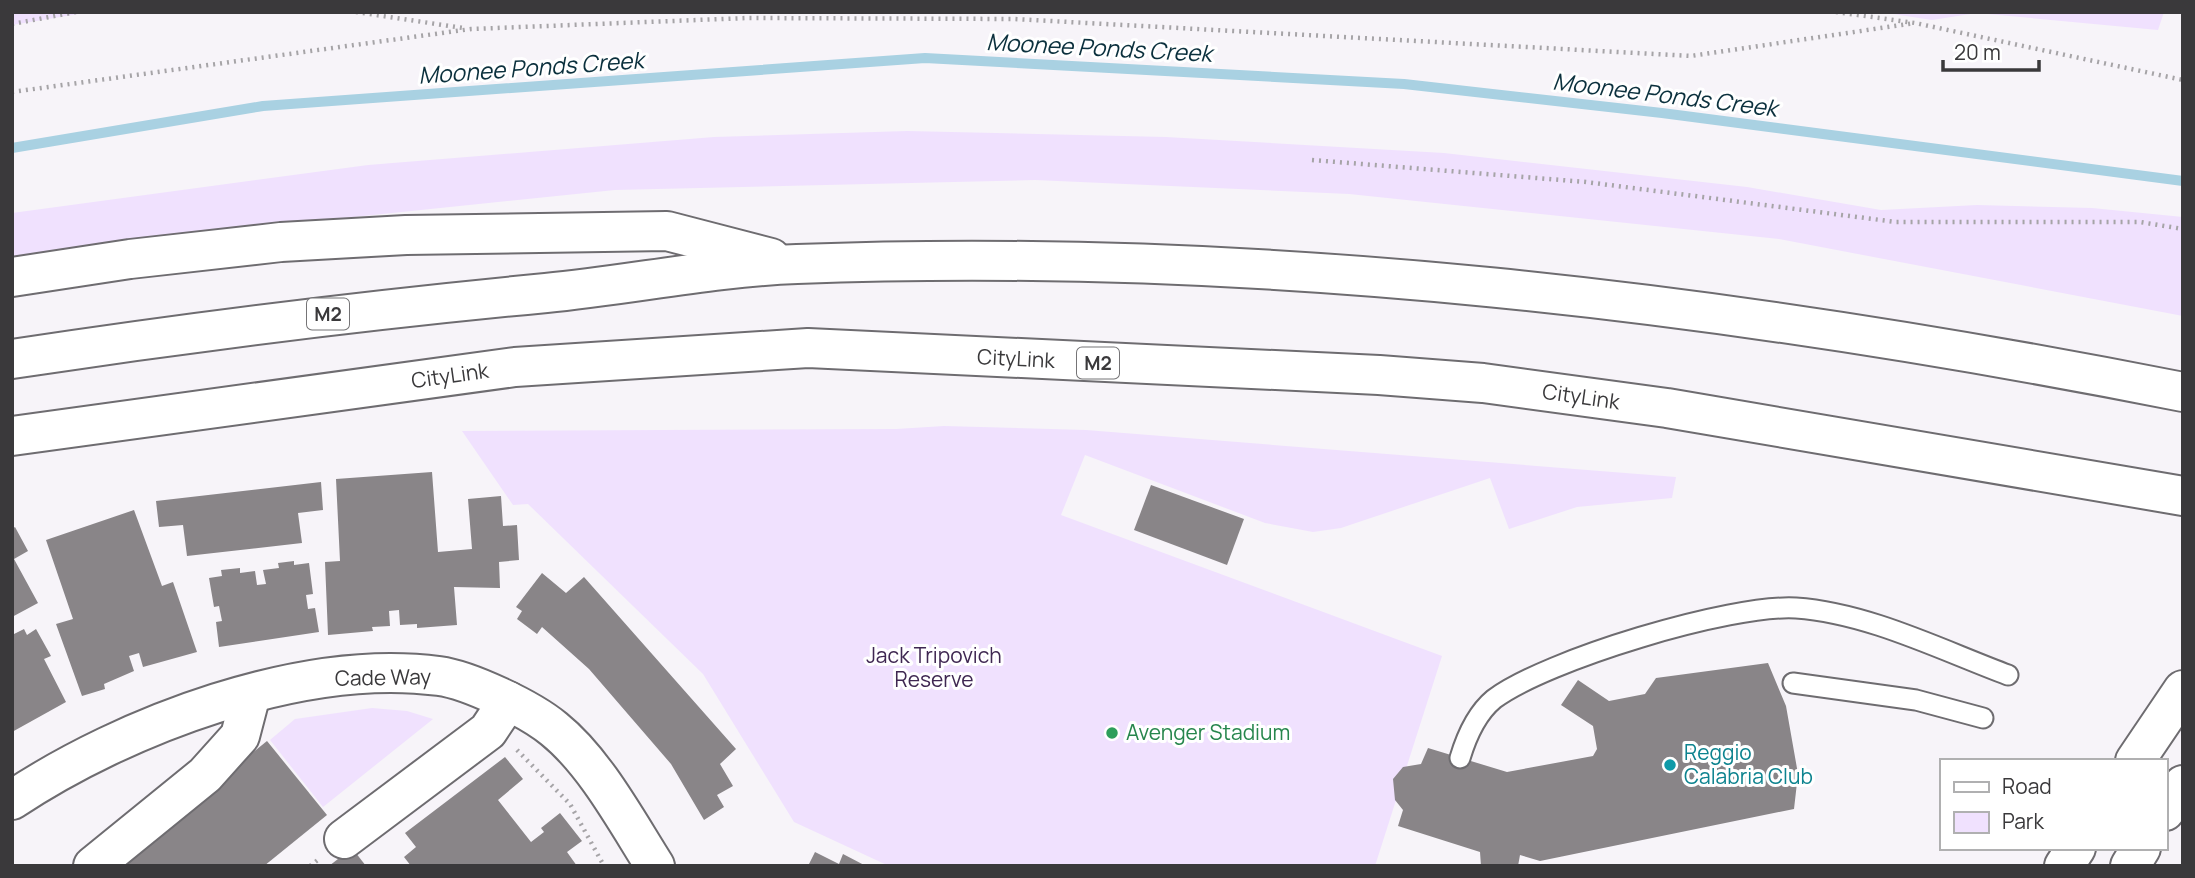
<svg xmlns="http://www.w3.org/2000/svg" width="2195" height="878" font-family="Manrope,sans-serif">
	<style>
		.green { fill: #f0e1fe }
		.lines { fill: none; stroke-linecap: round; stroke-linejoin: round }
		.stream { stroke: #a9d1e2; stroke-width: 10 }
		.building { fill: #898588 }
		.lane-casing { stroke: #6e6c70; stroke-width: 23 }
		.street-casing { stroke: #6e6c70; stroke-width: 42 }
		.primary-casing { stroke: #6e6c70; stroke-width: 42 }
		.highway-casing { stroke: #6e6c70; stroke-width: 42 }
		.path { stroke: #a6a4a7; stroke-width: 4.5; stroke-dasharray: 2 5; stroke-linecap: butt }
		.lane { stroke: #fff; stroke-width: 19 }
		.street { stroke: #fff; stroke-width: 38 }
		.primary { stroke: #fff; stroke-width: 38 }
		.highway { stroke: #fff; stroke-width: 38 }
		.leisure-dot { fill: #2e9e5b; stroke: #fff; stroke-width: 2.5 }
		.culture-dot { fill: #0f9aa8; stroke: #fff; stroke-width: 2.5 }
		.labels { text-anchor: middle; stroke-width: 6; stroke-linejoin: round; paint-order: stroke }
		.shield { fill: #fff; stroke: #757476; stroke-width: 2 }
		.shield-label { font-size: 19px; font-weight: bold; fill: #3a393b }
		.street-label { font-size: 21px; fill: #3a393b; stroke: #fff }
		.park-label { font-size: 21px; fill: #3f2752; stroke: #fff }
		.leisure-label { font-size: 21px; fill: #27864d; stroke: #fff; text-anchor: start }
		.culture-label { font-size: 21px; fill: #0d838f; stroke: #fff; text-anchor: start }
		.water-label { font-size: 23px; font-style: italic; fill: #0b303d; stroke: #fff }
	</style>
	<rect width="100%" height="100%" fill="#f7f4f9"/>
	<g class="green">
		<path d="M12,12H90L12,25Z"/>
		<path d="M1880,12H2164L2158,30L1977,13L1932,20Z"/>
		<path d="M907,131L1166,137L1444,153L1747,187L1881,210L1977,205L2092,208L2183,217V316L1779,239L1349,194L1035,180L615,190L344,218L12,262V213L368,165L714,137Z"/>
		<path d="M944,426L1086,430L1676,477L1672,498L1577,507L1509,529L1490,478L1341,528L1313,532L1265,523L1085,455L1061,515L1442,656L1375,866H889L794,822L703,674L528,504L513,505L462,431L896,429Z"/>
		<path d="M372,708L407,711L433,719L323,807L270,740L295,719Z"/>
	</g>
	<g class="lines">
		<path class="stream" d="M12,148L263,106L925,58L1404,84L1662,113L2183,181"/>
	</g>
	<g class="building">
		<path d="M432,472L438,552L472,549L468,499L501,496L503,526L517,525L519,560L499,562L500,588L454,587L457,625L417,628V624L400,625L399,610L389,611L390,626L372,627L373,631L328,635L325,562L340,561L336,479Z"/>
		<path d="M321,482L323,510L298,513L302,543L187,556L183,525L159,527L156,501Z"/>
		<path d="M1151,485L1244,519L1227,565L1134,530Z"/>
		<path d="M134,510L162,586L173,582L197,652L143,667L139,653L129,656L134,671L104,684L105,689L82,696L56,624L73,619L46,540Z"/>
		<path d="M15,527L28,551L14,559L38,603L12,617V529Z"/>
		<path d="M294,561V565L309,563L313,594L306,595L308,609L315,608L319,632L219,647L216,622L222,621L219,606L214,607L209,578L222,576L221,570L240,568V573L255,571L257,585L266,584L263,570L279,568L278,563Z"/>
		<path d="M542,573L566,593L584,577L736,749L720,764L733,786L717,795L724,807L704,820L671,764L589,669L542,627L537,634L517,619L522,611L516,607Z"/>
		<path d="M24,629L27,635L36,629L51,656L44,659L66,702L12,732V635Z"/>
		<path d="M1768,663L1786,706L1798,774L1794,809L1540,861L1520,855L1518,866H1481L1480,852L1398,826L1403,810L1395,800L1393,779L1403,767L1421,764L1428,748L1507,772L1593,756L1597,749L1593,726L1561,705L1578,680L1609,701L1645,694L1656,678Z"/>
		<path d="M267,741L327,815L264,866H112Z"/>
		<path d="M505,757L523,779L498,800L531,842L544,832L541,828L560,813L582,841L567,852L577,866H411L404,857L416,847L405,833Z"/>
		<path d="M352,848L366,866H329Z"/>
		<path d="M815,852L839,864L843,854L866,866H808Z"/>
	</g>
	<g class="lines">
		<g class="lane-casing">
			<g id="lane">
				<path d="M1793,683L1916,700L1983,718"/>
				<path d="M1460,758C1466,738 1477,713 1494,699C1546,660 1731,604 1796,608C1868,613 1941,650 2008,675"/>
			</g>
		</g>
		<g class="street-casing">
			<g id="street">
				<path d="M12,800C125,725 302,658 439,676C469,680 530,709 554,729C595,762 627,822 655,866"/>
				<path d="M344,839L488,731L508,701"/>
				<path d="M93,866L205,775L240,736L251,694"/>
			</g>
		</g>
		<g class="primary-casing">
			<g id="primary">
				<path d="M2135,761L2183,690"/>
				<path d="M2165,811L2183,785"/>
				<path d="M2064,866L2076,848"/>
				<path d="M2130,866L2141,848"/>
			</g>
		</g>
		<g class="highway-casing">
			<g id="highway">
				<path d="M12,277L130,259L281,242L406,235L667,231L771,258"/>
				<path d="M12,359C190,332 367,310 546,293C630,285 713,267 797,264C1262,246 1727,302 2183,392"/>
				<path d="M12,436L515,367L808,348L1379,375L1483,383L1667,408L2183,496"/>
			</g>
		</g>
		<g class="path">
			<path d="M356,12L463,28"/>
			<path d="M1836,12L1915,23L2183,80"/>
			<path d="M12,24L76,12"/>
			<path d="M12,92L471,29L747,18L1014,19L1691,56L1915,23"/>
			<path d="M1312,160L1586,182L1896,222H2140L2183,229"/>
			<path d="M517,750L570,804L604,866"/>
			<path d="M310,866L319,859"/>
		</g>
		<use href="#lane" class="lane"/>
		<use href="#street" class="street"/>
		<use href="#primary" class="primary"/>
		<use href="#highway" class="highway"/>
	</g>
	<circle class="leisure-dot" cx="1112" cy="733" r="7"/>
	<circle class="culture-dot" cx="1670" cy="765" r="7"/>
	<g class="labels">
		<g class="shield">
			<rect x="307" y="298.5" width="42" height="31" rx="5"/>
			<rect x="1077" y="347.5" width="42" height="31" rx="5"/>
		</g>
		<g class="shield-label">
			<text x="328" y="321">M2</text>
			<text x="1098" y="370">M2</text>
		</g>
		<g class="street-label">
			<text transform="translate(1016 359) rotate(3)" y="7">CityLink</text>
			<text transform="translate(450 376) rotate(-8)" y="7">CityLink</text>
			<text transform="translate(1581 397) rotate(8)" y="7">CityLink</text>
			<text transform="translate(383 678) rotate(-1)" y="7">Cade Way</text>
		</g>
		<g class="park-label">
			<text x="934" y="663">Jack Tripovich<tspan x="934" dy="24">Reserve</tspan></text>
		</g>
		<g class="leisure-label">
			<text x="1126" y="740">Avenger Stadium</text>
		</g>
		<g class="culture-label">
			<text x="1684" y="760">Reggio<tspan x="1684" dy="24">Calabria Club</tspan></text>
		</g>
		<g class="water-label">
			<text transform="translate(1099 48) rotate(3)" y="8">Moonee Ponds Creek</text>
			<text transform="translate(531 68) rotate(-4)" y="8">Moonee Ponds Creek</text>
			<text transform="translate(1665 95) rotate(7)" y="8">Moonee Ponds Creek</text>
		</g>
	</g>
	<rect width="2195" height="878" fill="none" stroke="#3a393b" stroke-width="28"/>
	<rect x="1940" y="759" width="228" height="91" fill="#ffffff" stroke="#b0b0b1" stroke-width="2"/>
	<rect x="1954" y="782" width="35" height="10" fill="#ffffff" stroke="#b0b0b1" stroke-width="2"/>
	<text x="2002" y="794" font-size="21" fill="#3a393b">Road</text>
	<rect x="1954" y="812" width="35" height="21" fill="#f0e1fe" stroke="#b0b0b1" stroke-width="2"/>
	<text x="2002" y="829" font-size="21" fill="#3a393b">Park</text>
	<path d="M1943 60v10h96v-10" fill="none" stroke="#3a393b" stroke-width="3.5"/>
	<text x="1954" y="60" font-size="21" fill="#3a393b" stroke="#ffffff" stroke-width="5" paint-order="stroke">20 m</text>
</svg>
